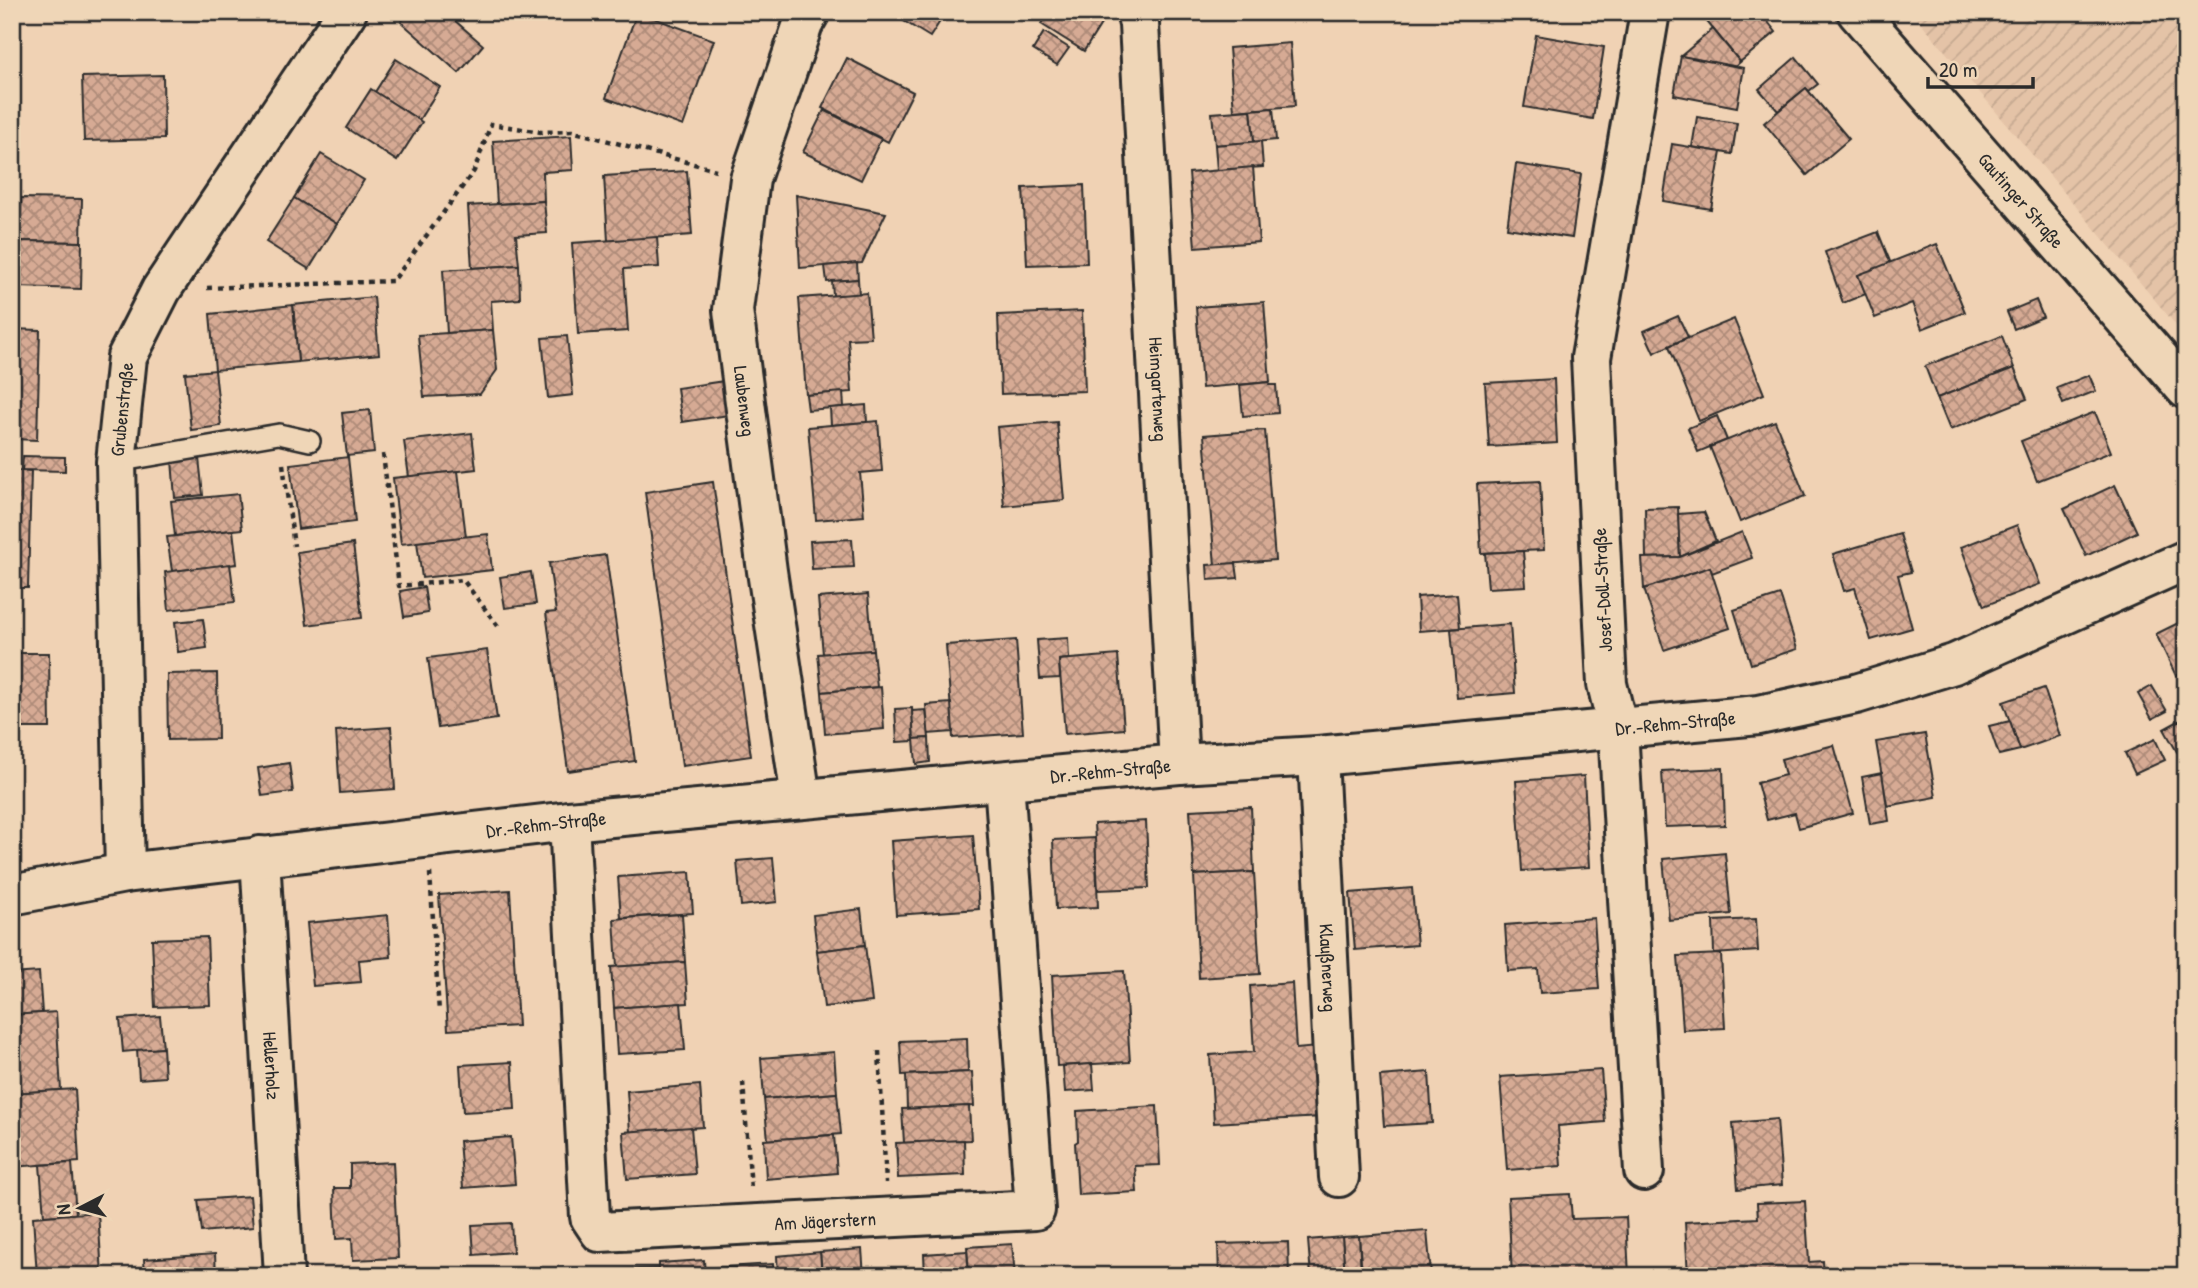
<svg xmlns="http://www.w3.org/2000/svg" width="2198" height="1288" font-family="'Patrick Hand',sans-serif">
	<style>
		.industrial { fill: url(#industrial-furrows) }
		.building { fill: url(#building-cross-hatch); stroke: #2b2b2b; stroke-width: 2 }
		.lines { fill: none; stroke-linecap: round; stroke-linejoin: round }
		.lane-casing { stroke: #2b2b2b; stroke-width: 24 }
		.street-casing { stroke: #2b2b2b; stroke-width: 44 }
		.path { stroke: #2b2b2b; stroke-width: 4.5; stroke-dasharray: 5 5; stroke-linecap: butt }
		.lane { stroke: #efd6b7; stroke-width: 19 }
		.street { stroke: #efd6b7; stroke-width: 38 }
		.labels { text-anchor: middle; stroke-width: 7; stroke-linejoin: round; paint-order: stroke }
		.street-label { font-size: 19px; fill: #2b2b2b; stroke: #efd6b7 }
	</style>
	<defs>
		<pattern id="industrial-furrows" width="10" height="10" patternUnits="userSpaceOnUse" patternTransform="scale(1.75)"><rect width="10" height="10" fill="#e4c3a7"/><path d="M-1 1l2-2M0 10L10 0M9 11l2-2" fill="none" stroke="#c4a890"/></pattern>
		<pattern id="building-cross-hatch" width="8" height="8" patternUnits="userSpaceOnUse" patternTransform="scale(1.75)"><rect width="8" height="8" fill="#d6aa94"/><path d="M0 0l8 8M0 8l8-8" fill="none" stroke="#ae8b79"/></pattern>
	</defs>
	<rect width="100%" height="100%" fill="#f0d2b4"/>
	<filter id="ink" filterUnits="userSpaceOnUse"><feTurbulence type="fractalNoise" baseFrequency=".0143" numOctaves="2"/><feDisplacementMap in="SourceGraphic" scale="14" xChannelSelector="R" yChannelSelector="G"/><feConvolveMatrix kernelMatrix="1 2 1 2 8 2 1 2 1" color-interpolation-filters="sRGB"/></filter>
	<g filter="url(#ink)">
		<path class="industrial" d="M1912,12H2186V337Z"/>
		<g class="building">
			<path d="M195,12H267V20L195,17Z"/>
			<path d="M409,12H445L483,45L459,73L401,22Z"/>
			<path d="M637,12L714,40L683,126L606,98Z"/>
			<path d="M889,12H946L930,37Z"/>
			<path d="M1048,12H1082L1101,24L1084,51L1041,24Z"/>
			<path d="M1699,12H1760L1776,32L1740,62Z"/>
			<path d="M1713,29L1740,62L1735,67L1681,56Z"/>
			<path d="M1044,32L1069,48L1057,65L1033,50Z"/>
			<path d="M1536,35L1604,47L1593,119L1524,107Z"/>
			<path d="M1290,43L1295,106L1234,111L1229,48Z"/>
			<path d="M1681,56L1744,68L1737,107L1674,95Z"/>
			<path d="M1796,57L1818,84L1809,91L1806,88L1778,111L1759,89Z"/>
			<path d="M847,58L913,92L888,142L822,108Z"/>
			<path d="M396,59L440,87L419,120L375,92Z"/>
			<path d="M163,75L164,139L84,141L82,77Z"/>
			<path d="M1806,88L1849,139L1807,175L1764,123Z"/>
			<path d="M371,89L422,122L397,161L346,128Z"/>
			<path d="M1273,108L1276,140L1254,142L1251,110Z"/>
			<path d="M824,110L881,139L861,180L803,152Z"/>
			<path d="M1251,110L1254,142L1215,145L1212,113Z"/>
			<path d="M1697,117L1737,123L1732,154L1692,147Z"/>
			<path d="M571,136L573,170L543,172L544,201L497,204L493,141Z"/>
			<path d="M1261,141L1263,167L1217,170L1215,145Z"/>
			<path d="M1672,144L1721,152L1711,209L1663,201Z"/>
			<path d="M321,154L364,180L337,224L294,198Z"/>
			<path d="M1516,164L1581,174L1572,238L1507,228Z"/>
			<path d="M1253,167L1259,242L1195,247L1189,173Z"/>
			<path d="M687,171L692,235L608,241L604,176Z"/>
			<path d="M1084,185L1087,263L1027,265L1023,188Z"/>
			<path d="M796,195L886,213L862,263L800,268Z"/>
			<path d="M21,198L82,199L81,242L19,241Z"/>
			<path d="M294,198L337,224L309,269L266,242Z"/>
			<path d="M544,201L547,233L516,235L519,265L472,268L468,206Z"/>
			<path d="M1878,232L1891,264L1858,275L1866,294L1843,303L1825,252Z"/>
			<path d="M657,237L659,267L624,269L628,331L578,334L572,243Z"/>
			<path d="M19,241L82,242L81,289L18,287Z"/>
			<path d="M1937,244L1965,312L1922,329L1912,303L1875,318L1858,275Z"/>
			<path d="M857,263L858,279L827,282L825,266Z"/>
			<path d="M519,265L520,299L491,301L493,330L447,333L443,270Z"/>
			<path d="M858,279L859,294L833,296L832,281Z"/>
			<path d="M867,293L871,338L848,339L852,392L806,395L799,298Z"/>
			<path d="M374,297L379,354L298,362L293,305Z"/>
			<path d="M2036,300L2043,317L2014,329L2007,312Z"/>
			<path d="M1264,302L1270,382L1202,388L1196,307Z"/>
			<path d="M293,305L298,362L215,370L210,314Z"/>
			<path d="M1082,311L1085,391L1001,394L998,315Z"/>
			<path d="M1678,316L1688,337L1654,353L1644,331Z"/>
			<path d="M1734,319L1764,394L1699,421L1669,346Z"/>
			<path d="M12,329L40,330L37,440L12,439Z"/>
			<path d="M493,330L497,370L480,394L424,397L418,335Z"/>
			<path d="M567,336L573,395L548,398L542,338Z"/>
			<path d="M2002,336L2014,368L1937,398L1925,366Z"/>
			<path d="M2014,368L2027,399L1950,430L1937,398Z"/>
			<path d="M215,370L221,426L191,430L185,373Z"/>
			<path d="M2089,375L2096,391L2063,404L2057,388Z"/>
			<path d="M1554,379L1557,443L1489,447L1485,383Z"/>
			<path d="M724,381L729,415L682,422L677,388Z"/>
			<path d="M1270,382L1269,385H1276L1278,413L1243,416L1240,385Z"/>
			<path d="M843,392L844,407L808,410L806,395Z"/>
			<path d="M866,405L867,422L831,425L830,408Z"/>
			<path d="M370,410L374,453L347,456L342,413Z"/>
			<path d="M2095,412L2111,452L2037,481L2021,441Z"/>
			<path d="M1717,416L1727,440L1698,452L1688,428Z"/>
			<path d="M878,421L882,471L860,473L864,516L816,520L808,427Z"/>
			<path d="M1775,421L1805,496L1740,522L1710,447Z"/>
			<path d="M1057,422L1064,500L1004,506L997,427Z"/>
			<path d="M1265,430L1275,560L1215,565L1204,435Z"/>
			<path d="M472,433L476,469L409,477L404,441Z"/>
			<path d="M23,456L65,457V471L22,470Z"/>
			<path d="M348,457L355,522L298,529L290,464Z"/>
			<path d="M199,458L203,495L175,498L172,460Z"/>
			<path d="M12,470L31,471L28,588H12Z"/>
			<path d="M458,471L466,537L401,544L393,478Z"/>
			<path d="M1540,481L1544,550L1481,553L1477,484Z"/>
			<path d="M713,482L751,756L682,766L645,492Z"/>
			<path d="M2115,485L2137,532L2086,556L2064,509Z"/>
			<path d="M238,494L242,529L175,536L171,501Z"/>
			<path d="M1678,507L1680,557L1646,558L1645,508Z"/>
			<path d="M1704,512L1716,541L1680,557L1678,514Z"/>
			<path d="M2017,525L2040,584L1984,606L1961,547Z"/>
			<path d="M233,530L237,564L172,571L167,537Z"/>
			<path d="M1742,532L1752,558L1712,573L1710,567L1644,589L1642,558L1680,557Z"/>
			<path d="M488,534L492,570L422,578L417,542Z"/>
			<path d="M1900,534L1911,572L1898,575L1912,628L1871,640L1855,588L1844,591L1833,554Z"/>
			<path d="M852,539L854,567L812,569L810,541Z"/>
			<path d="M353,544L362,618L307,625L297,552Z"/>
			<path d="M1523,551L1526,586L1488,588L1485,553Z"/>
			<path d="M606,555L635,761L568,771L546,613L556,612L549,563Z"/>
			<path d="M1236,563L1238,578L1208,580L1207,565Z"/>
			<path d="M230,564L235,602L169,610L165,572Z"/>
			<path d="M1710,567L1730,628L1664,650L1644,589Z"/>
			<path d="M531,572L536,604L505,608L500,577Z"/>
			<path d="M424,587L428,613L404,617L400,591Z"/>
			<path d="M868,594L873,650L823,654L818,598Z"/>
			<path d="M1457,594L1460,628L1419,631L1417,597Z"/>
			<path d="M1780,595L1797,649L1751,664L1734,610Z"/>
			<path d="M203,619L207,648L178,652L175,622Z"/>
			<path d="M2186,619V671L2176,676L2156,634Z"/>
			<path d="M1510,624L1515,693L1457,698L1451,629Z"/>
			<path d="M1068,638L1069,659L1059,660L1060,678L1040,679L1037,640Z"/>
			<path d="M1016,640L1023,733L953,738L946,645Z"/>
			<path d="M487,650L497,719L438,728L428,658Z"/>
			<path d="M873,650L877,687L822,692L818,654Z"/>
			<path d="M12,653H49L50,728H12Z"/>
			<path d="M1118,655L1124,729L1065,734L1059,660Z"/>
			<path d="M217,673L218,739L168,740L167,674Z"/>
			<path d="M2152,686L2167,711L2152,719L2138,694Z"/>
			<path d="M881,687L884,729L825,734L822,692Z"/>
			<path d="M2044,688L2060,736L2020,750L2003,702Z"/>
			<path d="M951,703L953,732L928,734L926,705Z"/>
			<path d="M912,708L914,741L897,742L895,709Z"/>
			<path d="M926,710L929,738L914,739L912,711Z"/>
			<path d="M2186,717V747L2177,752L2164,729Z"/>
			<path d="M2010,721L2020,750L1999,755L1989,726Z"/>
			<path d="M391,727L395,789L340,793L336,731Z"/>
			<path d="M1925,734L1936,797L1887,806L1876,742Z"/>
			<path d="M929,738L930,762L916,764L914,739Z"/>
			<path d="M2155,739L2165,760L2135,774L2125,753Z"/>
			<path d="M1834,745L1853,813L1799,828L1795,813L1767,820L1757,783L1785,775L1781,759Z"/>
			<path d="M289,763L293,792L262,796L258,768Z"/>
			<path d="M1723,768L1725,825L1665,827L1662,771Z"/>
			<path d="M1882,773L1889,821L1870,824L1862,777Z"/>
			<path d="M1584,776L1589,867L1522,871L1516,781Z"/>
			<path d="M1251,807L1254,872L1194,875L1190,810Z"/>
			<path d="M1146,821L1149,888L1098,890L1094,824Z"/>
			<path d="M973,835L979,909L896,915L891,841Z"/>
			<path d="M1095,838L1098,907L1056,909L1053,840Z"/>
			<path d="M1725,853L1731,914L1669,920L1663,859Z"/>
			<path d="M773,858L777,902L741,906L737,861Z"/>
			<path d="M690,872L693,913L621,918L618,877Z"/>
			<path d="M1254,872L1260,974L1199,978L1194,875Z"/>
			<path d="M1412,888L1417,945L1355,950L1350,893Z"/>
			<path d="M510,890L518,1026L448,1030L439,895Z"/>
			<path d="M861,909L865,945L817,951L813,915Z"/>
			<path d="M682,914L685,962L617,967L614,919Z"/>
			<path d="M388,915L391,957L359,960L361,982L313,986L307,923Z"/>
			<path d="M1594,918L1599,989L1540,993L1538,969L1508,971L1505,925Z"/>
			<path d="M1756,919L1758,951L1714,954L1713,921Z"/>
			<path d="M207,937L210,1005L155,1007L152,939Z"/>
			<path d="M865,945L872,1002L824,1007L817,951Z"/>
			<path d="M1721,954L1725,1028L1683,1030L1678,956Z"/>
			<path d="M685,962L688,1003L614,1008L611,967Z"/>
			<path d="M1124,971L1130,1062L1057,1066L1052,975Z"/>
			<path d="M39,972L42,1013L12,1015V974Z"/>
			<path d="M1292,983L1296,1049L1317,1047L1322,1117L1214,1123L1210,1055L1254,1052L1250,986Z"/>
			<path d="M681,1003L685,1050L617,1054L614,1008Z"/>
			<path d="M56,1012L61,1090L12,1093V1015Z"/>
			<path d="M160,1016L163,1048L123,1052L120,1019Z"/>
			<path d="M967,1038L968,1072L902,1075L900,1041Z"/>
			<path d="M163,1048L165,1077L139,1079L137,1050Z"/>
			<path d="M834,1052L837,1093L764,1099L761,1058Z"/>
			<path d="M512,1062L515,1109L463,1112L460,1065Z"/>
			<path d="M1092,1064L1094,1090L1065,1092L1063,1066Z"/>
			<path d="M1601,1070L1605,1122L1558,1126L1561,1166L1507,1170L1500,1077Z"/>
			<path d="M972,1072L974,1106L907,1109L906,1075Z"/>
			<path d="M1429,1072L1432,1123L1384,1126L1380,1076Z"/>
			<path d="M700,1085L703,1127L630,1132L627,1091Z"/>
			<path d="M75,1089L79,1162L12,1167V1093Z"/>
			<path d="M837,1093L841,1134L768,1140L764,1099Z"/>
			<path d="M969,1106L971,1140L904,1143L902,1109Z"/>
			<path d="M1157,1106L1160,1165L1135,1166L1137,1192L1078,1195L1075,1143L1078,1141L1077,1111Z"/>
			<path d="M1777,1119L1782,1185L1738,1189L1733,1123Z"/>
			<path d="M691,1127L695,1174L627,1179L623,1132Z"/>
			<path d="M834,1135L837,1173L766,1179L764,1140Z"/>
			<path d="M511,1137L515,1184L463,1188L459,1141Z"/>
			<path d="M964,1140L965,1175L898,1178L896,1143Z"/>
			<path d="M393,1162L398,1258L353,1260L352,1238L336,1239L334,1188H350V1164Z"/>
			<path d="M72,1163L76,1214L44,1216L40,1165Z"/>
			<path d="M1570,1194L1572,1219L1626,1217L1629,1276H1512L1508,1197Z"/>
			<path d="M250,1196L253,1227L202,1232L198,1200Z"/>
			<path d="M1805,1201L1809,1262L1823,1261L1824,1276H1688L1685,1222L1758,1218L1757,1203Z"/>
			<path d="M98,1212L102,1275L37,1276L33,1217Z"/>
			<path d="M511,1223L513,1252L474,1255L472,1225Z"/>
			<path d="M1427,1231L1431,1274L1419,1276H1362L1359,1236Z"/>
			<path d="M1359,1236L1361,1276H1345L1342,1237Z"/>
			<path d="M1342,1237L1345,1276H1311L1308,1240Z"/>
			<path d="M1288,1242L1289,1276H1219L1218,1244Z"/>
			<path d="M1012,1244L1015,1276H969L967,1247Z"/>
			<path d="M862,1249L864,1276H822L820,1252Z"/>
			<path d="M967,1251L969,1276H925L924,1254Z"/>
			<path d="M820,1252L822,1276H778L777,1256Z"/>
			<path d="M215,1254L216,1276H145L144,1259Z"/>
			<path d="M704,1260L705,1276H659V1263Z"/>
			<path d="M773,1264L774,1276H713V1268Z"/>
			<path d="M659,1268V1276H616V1270Z"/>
		</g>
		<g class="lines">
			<g class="lane-casing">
				<path id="lane" d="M116,462L279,434L310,441"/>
			</g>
			<g class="street-casing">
				<g id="street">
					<path id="s1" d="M1136,12L1139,24L1179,764"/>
					<path id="s2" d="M1857,12L2186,389"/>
					<path id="s3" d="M1318,756L1339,1177"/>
					<path d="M801,798L767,571L733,310L750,179L803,24L810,12"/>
					<path id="s4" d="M569,821L590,1217L600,1232L1035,1210L1004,781"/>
					<path id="s5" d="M260,856L284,1276"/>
					<path id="s6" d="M125,873L116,462L127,357L161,290L347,12"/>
					<path id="s7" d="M12,895L125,873L569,821L1179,764L1318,756L1759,715L1856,694L1954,664L2186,560"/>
					<path d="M1644,1171L1618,729L1607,684L1591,358L1650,12"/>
				</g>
			</g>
			<g class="path">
				<path d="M207,288L393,281L474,171L491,124L541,132L572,131L716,170"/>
				<path d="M383,454L399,586L463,580L498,626"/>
				<path d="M283,464L294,546"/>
				<path d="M430,873L439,1012"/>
				<path d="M879,1051L886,1183"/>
				<path d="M743,1082L751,1189"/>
			</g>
			<use href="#lane" class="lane"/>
			<use href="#street" class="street"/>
		</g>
	</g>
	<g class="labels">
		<g class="street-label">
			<text dy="7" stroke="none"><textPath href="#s2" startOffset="250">Gautinger Straße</textPath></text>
			<text dy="7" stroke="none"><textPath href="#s1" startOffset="378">Heimgartenweg</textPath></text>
			<text transform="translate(745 401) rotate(83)" y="7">Laubenweg</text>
			<text dy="7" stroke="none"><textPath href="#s6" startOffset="464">Grubenstraße</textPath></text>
			<text transform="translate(1602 590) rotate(-93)" y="7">Josef-Doll-Straße</text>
			<text dy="7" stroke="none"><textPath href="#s7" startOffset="1673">Dr.-Rehm-Straße</textPath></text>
			<text dy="7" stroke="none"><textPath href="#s7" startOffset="1106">Dr.-Rehm-Straße</textPath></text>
			<text dy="7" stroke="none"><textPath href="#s7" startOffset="539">Dr.-Rehm-Straße</textPath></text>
			<text dy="7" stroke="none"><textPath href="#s3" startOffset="212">Klaußnerweg</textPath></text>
			<text dy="7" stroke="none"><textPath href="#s5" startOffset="210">Hellerholz</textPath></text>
			<text dy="7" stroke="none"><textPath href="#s4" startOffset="640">Am Jägerstern</textPath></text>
		</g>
	</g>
	<rect width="2198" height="1288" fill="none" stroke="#efd6b7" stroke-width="42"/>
	<rect x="21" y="21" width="2156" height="1246" fill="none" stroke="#2b2b2b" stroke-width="2.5" filter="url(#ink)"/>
	<g transform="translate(80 1208) rotate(264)" stroke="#efd6b7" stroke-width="5" paint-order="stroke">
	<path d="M0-5L12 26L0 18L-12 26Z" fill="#2b2b2b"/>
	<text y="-10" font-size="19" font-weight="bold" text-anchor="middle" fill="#2b2b2b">N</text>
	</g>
	<path d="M1928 77v10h105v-10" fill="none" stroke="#2b2b2b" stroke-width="3.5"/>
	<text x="1939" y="77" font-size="21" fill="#2b2b2b" stroke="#efd6b7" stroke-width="5" paint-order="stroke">20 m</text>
</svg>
